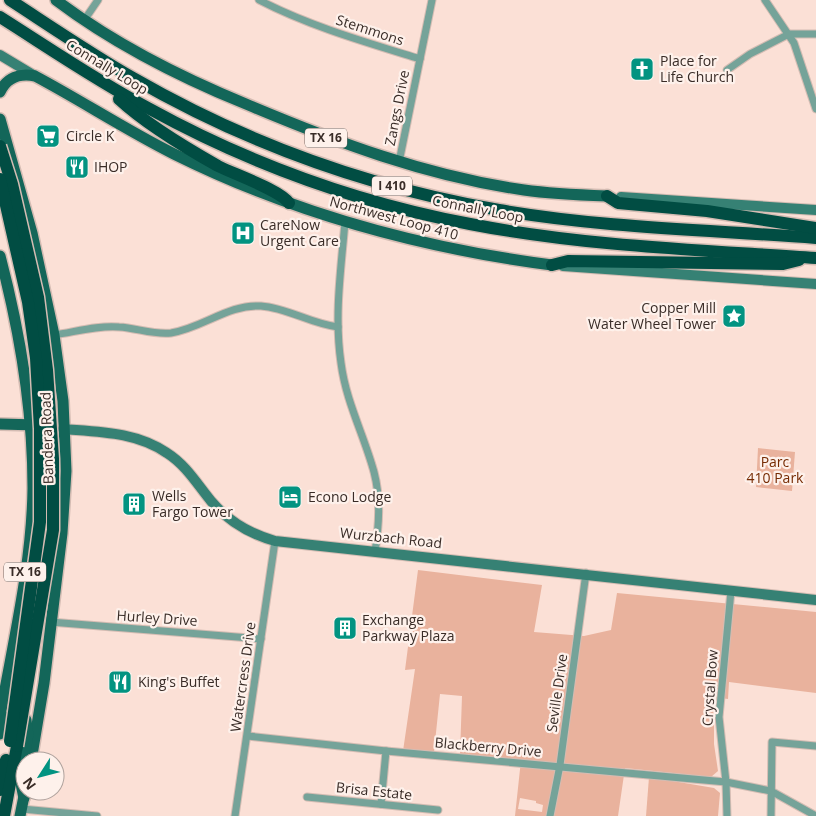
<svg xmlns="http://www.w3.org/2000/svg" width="816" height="816" font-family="'Open Sans',sans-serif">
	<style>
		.green { fill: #e9b29d; fill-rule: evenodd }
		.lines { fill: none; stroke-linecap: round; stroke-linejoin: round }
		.minor-casing { stroke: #d4bcb3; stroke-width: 9 }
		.secondary-casing { stroke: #d4bcb3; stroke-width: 12 }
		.primary-casing { stroke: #d4bcb3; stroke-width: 14 }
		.motorway-casing { stroke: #d4bcb3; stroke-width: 15 }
		.minor { stroke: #75a399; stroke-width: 7 }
		.secondary { stroke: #368174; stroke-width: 10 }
		.primary { stroke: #136659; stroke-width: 11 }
		.motorway { stroke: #014d43; stroke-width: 12 }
		.motorway-bridge-casing { stroke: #d4bcb3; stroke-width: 15; stroke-linecap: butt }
		.motorway-bridge { stroke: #014d43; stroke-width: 12 }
		.labels { text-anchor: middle; stroke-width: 4.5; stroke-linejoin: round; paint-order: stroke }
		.shield { fill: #fef1eb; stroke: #746762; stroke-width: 1 }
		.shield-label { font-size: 12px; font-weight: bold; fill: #392c27 }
		.street-label { font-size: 14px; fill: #392c27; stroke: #fef1eb }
		.poi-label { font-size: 14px; fill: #392c27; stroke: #fef1eb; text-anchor: start }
		.park-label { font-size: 14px; fill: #762b03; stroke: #fef1eb }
	</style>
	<rect width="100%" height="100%" fill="#fbe0d6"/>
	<g class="green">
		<path d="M758,448L795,452L792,491L756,487Z"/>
		<path d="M418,570L542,585L534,632L584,636L611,630L617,593L816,612V693L729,682L728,699L714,697V744L718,771L711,777L625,768L618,816H515L521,760L460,754L462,696L440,694L434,752L403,751L415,669L405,670ZM520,798L536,801V803L543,805L542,812L518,809Z"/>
		<path d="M649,777L714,788L720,793L718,816H646Z"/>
	</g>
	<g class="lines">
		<g class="minor-casing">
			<g id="minor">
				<path d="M259,0C309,26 365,42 420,59"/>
				<path d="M765,0L794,43L816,109"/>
				<path d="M85,19L98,0"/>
				<path d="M727,70L750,54L789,34H816"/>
				<path d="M399,162L432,0"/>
				<path d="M345,222C341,269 334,316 341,363C346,402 364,435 374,472C381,499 379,525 375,552"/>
				<path d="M54,335C75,332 98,325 119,327C137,328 153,335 171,333C203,328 228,304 261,306C288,308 311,324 338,327"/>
				<path d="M50,622L261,639"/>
				<path d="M248,736L386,751L726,782L771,791L816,816"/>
				<path d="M307,797L438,810"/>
				<path d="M381,804L386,751"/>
				<path d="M22,809L97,816"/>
				<path d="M235,816L275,541"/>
				<path d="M550,816L560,765L586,573"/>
				<path d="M727,816L726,782L719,717L731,591"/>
				<path d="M771,816L772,742L816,746"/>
			</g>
		</g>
		<g class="secondary-casing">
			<g id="secondary">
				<path d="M0,55L35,76"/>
				<path d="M621,197L816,210"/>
				<path d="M563,266L816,284"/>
				<path d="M63,429C100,432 136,432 167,453C186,465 197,484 211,501C228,521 250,534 275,541L816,600"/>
			</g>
		</g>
		<g class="primary-casing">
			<g id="primary">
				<path d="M56,0C113,43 180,77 246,104C336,142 426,176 524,190C552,194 579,195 607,196"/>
				<path d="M0,92C7,77 20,73 35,76C82,101 126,130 174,154C293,213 420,248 552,265"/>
				<path d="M0,119L32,233L54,335L63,401L66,471L62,533L44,683L31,761"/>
				<path d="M0,256C20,332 33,410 33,488C32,565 13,642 0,717"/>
				<path d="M0,424L37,425"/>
				<path d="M0,734L4,721L10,716L26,720L28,735L20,779L24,798"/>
				<path d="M20,816L25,791"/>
			</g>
		</g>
		<g class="motorway-casing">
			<g id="motorway">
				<path d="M10,0C50,26 91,54 133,78C246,143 371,188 499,210C603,228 711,230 816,238"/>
				<path d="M0,17C49,48 97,81 148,108C248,163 358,203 470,224C583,246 701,250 816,258"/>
				<path d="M119,99C146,124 186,148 218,166C236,175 280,190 289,203"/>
				<path d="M607,196L618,203L707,211L816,228"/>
				<path d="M552,265L568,261L783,264L799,260"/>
				<path d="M0,790L6,760"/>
				<path d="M4,816L17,746"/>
			</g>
		</g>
		<use href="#minor" class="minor"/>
		<use href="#secondary" class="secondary"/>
		<use href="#primary" class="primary"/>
		<use href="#motorway" class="motorway"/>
		<g class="motorway-bridge-casing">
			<g id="motorway-bridge">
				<path d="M0,146L12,184L38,297L47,370L53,459V530L17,746"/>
				<path d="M0,179L28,302L36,358L40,429V522L10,741"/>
			</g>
		</g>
		<use href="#motorway-bridge" class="motorway-bridge"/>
	</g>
	<defs>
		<g id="church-square" transform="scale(1.25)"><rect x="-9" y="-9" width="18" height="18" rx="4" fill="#029381" stroke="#fef1eb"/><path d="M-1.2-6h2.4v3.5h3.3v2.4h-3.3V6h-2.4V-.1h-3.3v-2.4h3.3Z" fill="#fff"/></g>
		<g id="supermarket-square" transform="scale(1.25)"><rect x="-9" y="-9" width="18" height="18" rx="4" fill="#029381" stroke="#fef1eb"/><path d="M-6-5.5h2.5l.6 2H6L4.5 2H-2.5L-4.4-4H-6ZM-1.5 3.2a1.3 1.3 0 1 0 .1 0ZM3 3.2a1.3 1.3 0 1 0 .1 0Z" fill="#fff"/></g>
		<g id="restaurant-square" transform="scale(1.25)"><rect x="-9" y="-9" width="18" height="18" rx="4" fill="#029381" stroke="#fef1eb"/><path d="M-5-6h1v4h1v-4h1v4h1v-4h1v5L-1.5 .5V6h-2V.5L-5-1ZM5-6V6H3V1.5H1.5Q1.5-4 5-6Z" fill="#fff"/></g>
		<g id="hospital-square" transform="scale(1.25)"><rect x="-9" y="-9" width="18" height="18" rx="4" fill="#029381" stroke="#fef1eb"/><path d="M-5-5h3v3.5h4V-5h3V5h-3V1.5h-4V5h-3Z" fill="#fff"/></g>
		<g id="sight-square" transform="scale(1.25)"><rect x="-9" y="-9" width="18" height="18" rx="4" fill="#029381" stroke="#fef1eb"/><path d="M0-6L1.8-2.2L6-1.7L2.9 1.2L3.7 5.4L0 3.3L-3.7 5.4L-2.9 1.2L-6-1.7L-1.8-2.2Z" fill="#fff"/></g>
		<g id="hotel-square" transform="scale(1.25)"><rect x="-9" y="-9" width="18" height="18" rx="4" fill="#029381" stroke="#fef1eb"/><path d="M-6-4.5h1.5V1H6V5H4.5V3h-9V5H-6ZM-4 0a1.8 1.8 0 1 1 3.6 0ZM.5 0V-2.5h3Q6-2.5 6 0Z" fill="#fff"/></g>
		<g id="building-square" transform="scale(1.25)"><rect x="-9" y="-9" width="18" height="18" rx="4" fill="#029381" stroke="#fef1eb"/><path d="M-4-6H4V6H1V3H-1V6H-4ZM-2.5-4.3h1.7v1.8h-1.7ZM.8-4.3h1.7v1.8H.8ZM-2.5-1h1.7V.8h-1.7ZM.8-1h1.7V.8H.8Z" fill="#fff"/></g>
	</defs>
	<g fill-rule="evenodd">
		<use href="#church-square" x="642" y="69"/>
		<use href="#supermarket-square" x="48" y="136"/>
		<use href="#restaurant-square" x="77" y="167"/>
		<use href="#hospital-square" x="243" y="233"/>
		<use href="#sight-square" x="734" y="316"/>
		<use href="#hotel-square" x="290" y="497"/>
		<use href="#building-square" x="134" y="504"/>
		<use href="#building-square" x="345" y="628"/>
		<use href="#restaurant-square" x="120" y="682"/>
	</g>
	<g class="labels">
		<g class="shield">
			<rect x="305" y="128.5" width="42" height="19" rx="4"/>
			<rect x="372" y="176.5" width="40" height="19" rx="4"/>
			<rect x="4" y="562.5" width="42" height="19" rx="4"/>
		</g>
		<g class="shield-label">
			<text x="326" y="142">TX 16</text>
			<text x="392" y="190">I 410</text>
			<text x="25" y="576">TX 16</text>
		</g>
		<g class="street-label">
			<text transform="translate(370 30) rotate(18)" y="5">Stemmons</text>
			<text transform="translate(107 67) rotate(31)" y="5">Connally Loop</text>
			<text transform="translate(397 108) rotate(-79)" y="5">Zangs Drive</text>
			<text transform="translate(478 209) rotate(11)" y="5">Connally Loop</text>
			<text transform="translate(394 218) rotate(15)" y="5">Northwest Loop 410</text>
			<text transform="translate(47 438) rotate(-92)" y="5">Bandera Road</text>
			<text transform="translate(391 538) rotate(6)" y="5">Wurzbach Road</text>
			<text transform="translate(157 618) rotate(4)" y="5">Hurley Drive</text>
			<text transform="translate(243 677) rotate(-82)" y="5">Watercress Drive</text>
			<text transform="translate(710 688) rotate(-86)" y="5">Crystal Bow</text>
			<text transform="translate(557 693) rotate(-82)" y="5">Seville Drive</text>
			<text transform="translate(488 747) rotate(5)" y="5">Blackberry Drive</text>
			<text transform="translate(374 791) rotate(6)" y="5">Brisa Estate</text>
		</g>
		<g class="poi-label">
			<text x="660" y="66">Place for<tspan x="660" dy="16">Life Church</tspan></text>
			<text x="66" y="141">Circle K</text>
			<text x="94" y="172">IHOP</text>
			<text x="260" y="230">CareNow<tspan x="260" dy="16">Urgent Care</tspan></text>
			<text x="716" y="313" text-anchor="end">Copper Mill<tspan x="716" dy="16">Water Wheel Tower</tspan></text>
			<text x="152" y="501">Wells<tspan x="152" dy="16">Fargo Tower</tspan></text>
			<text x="308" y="502">Econo Lodge</text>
			<text x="362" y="625">Exchange<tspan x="362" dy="16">Parkway Plaza</tspan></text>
			<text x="138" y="687">King's Buffet</text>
		</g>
		<g class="park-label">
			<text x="775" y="467">Parc<tspan x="775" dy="16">410 Park</tspan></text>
		</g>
	</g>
	<g transform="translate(40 776) rotate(234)"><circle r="24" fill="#fef1eb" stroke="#afa29d"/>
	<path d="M0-4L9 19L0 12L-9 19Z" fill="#029381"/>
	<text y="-8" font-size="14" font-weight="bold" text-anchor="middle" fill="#392c27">N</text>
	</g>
</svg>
